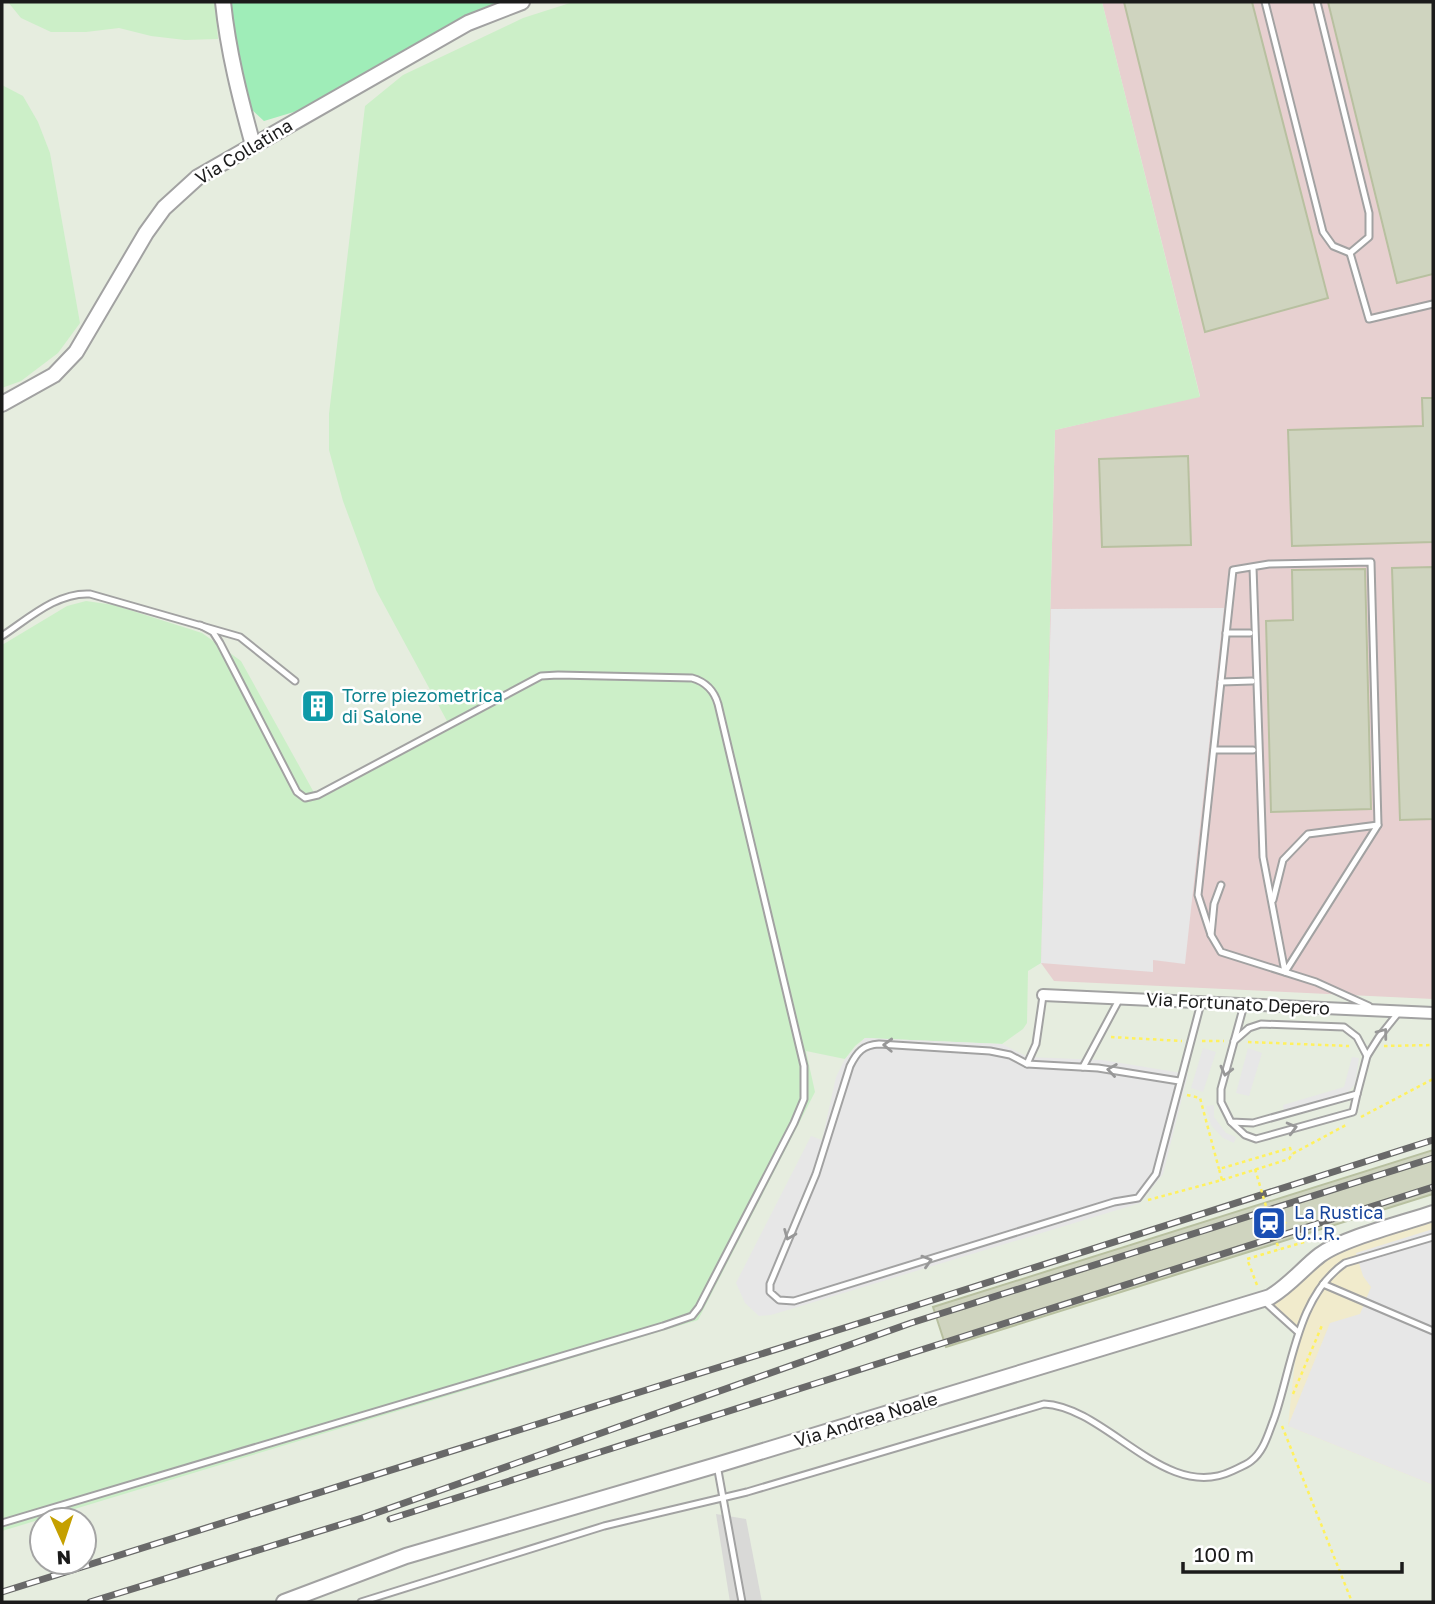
<svg xmlns="http://www.w3.org/2000/svg" width="1435" height="1604" font-family="'Golos Text',sans-serif">
	<style>
		.residential { fill: #d9d9d7 }
		.commercial { fill: #f1ebcc }
		.industrial { fill: #e7d0d0 }
		.farmland { fill: #ccefc8 }
		.grass { fill: #9fedb8 }
		.parking { fill: #e7e7e7 }
		.building { fill: #cfd4bf; stroke: #b8c0a0; stroke-width: 2 }
		.lines { fill: none; stroke-linecap: round; stroke-linejoin: round }
		.service-casing { stroke: #a2a2a2; stroke-width: 9 }
		.minor-casing { stroke: #a2a2a2; stroke-width: 14 }
		.tertiary-casing { stroke: #a2a2a2; stroke-width: 18 }
		.path { stroke: #fff15e; stroke-width: 2.5; stroke-dasharray: 3.5 3.5; stroke-linecap: butt }
		.service { stroke: #fff; stroke-width: 5 }
		.minor { stroke: #fff; stroke-width: 10 }
		.tertiary { stroke: #fff; stroke-width: 14 }
		.rail-casing { stroke: #696969; stroke-width: 7 }
		.rail { stroke: #fff; stroke-width: 4.5; stroke-dasharray: 13; stroke-linecap: butt }
		.path-bridge { stroke: #fff15e; stroke-width: 2.5; stroke-dasharray: 3.5 3.5; stroke-linecap: butt }
		.oneway { stroke: #989898 }
		.labels { text-anchor: middle; stroke-width: 5; stroke-linejoin: round; paint-order: stroke }
		.street-label { font-size: 18px; fill: #1b1b1b; stroke: #fff }
		.culture-label { font-size: 18px; fill: #0d838f; stroke: #fff; text-anchor: start }
		.transit-label { font-size: 18px; fill: #164399; stroke: #fff; text-anchor: start }
	</style>
	<rect width="100%" height="100%" fill="#e6eddf"/>
	<path class="residential" d="M716,1514L746,1519L762,1602H730Z"/>
	<path class="commercial" d="M1433,1213V1485L1288,1426L1298,1332L1263,1300L1321,1254Z"/>
	<path class="industrial" d="M1102,2H1433V999L1054,981L1041,963L1055,430L1200,396Z"/>
	<g class="farmland">
		<path d="M8,2H215L218,39L185,40L151,36L119,28L86,32H51L21,18Z"/>
		<path d="M573,2H1102L1200,397L1055,430L1041,963L1028,971L1027,1023L1023,1029L1002,1044L865,1038L855,1046L845,1059L806,1051L815,1092L698,1320L2,1531V645L67,606L86,601L114,605L202,633L241,661L317,798L447,721L376,590L343,501L329,450V414L365,106L403,75L523,18Z"/>
		<path d="M2,85L23,96L38,122L50,153L80,323L58,353L21,381L2,388Z"/>
	</g>
	<path class="grass" d="M229,2H500L459,20L307,108L264,121L250,108Z"/>
	<g class="parking">
		<path d="M1224,608L1185,964L1153,960V972L1041,963L1051,609Z"/>
		<path d="M865,1038L1002,1044L1028,1057L1102,1060L1188,1074L1163,1174L1140,1203L771,1315L759,1316L745,1303L736,1283L811,1136L822,1140L836,1077L845,1059Z"/>
		<path d="M1203,1048L1216,1052L1203,1092L1191,1088Z"/>
		<path d="M1248,1048L1262,1053L1249,1096L1236,1093Z"/>
		<path d="M1352,1057L1359,1058L1355,1084L1348,1092L1284,1112L1283,1105L1344,1087Z"/>
		<path d="M1214,1105V1117L1226,1133L1236,1137L1234,1143L1223,1138L1211,1125L1206,1106Z"/>
		<path d="M1433,1229V1485L1288,1426L1330,1323L1360,1314L1371,1287L1363,1276L1356,1253Z"/>
	</g>
	<g class="building">
		<path d="M1124,2H1252L1328,298L1205,332Z"/>
		<path d="M1328,2H1433V274L1397,283Z"/>
		<path d="M1422,398H1433V542L1292,546L1288,430L1423,426Z"/>
		<path d="M1188,456L1191,545L1102,547L1099,459Z"/>
		<path d="M1433,567V819L1400,820L1392,568Z"/>
		<path d="M1365,569L1371,809L1271,812L1266,621L1293,620L1292,570Z"/>
		<path d="M318,696L327,701V712L318,717L309,711L308,701Z"/>
		<path d="M1433,1150V1194L946,1347L933,1307Z"/>
	</g>
	<g class="lines">
		<g class="service-casing">
			<g id="service">
				<path d="M1265,2L1323,232L1333,246L1350,253"/>
				<path d="M1317,2L1369,213V237L1350,253"/>
				<path d="M1350,253L1369,319L1433,304"/>
				<path d="M1226,633H1250"/>
				<path d="M2,636C28,619 57,592 90,594L240,637L295,681"/>
				<path d="M1221,682L1252,681"/>
				<path d="M1214,750H1253"/>
				<path d="M1221,885L1214,904L1211,935L1221,952L1316,982L1369,1006"/>
				<path d="M1273,900L1283,860L1308,834L1378,825"/>
				<path d="M1211,935L1198,895L1233,570L1269,564L1371,562L1378,825L1285,972L1263,857L1253,567"/>
				<path d="M1244,1005L1221,1089V1102L1231,1122L1253,1123L1357,1094L1367,1056L1379,1037L1399,1012"/>
				<path d="M1234,1041L1249,1028L1261,1024L1344,1027L1357,1037L1367,1056"/>
				<path d="M1027,1064L1036,1044L1043,996"/>
				<path d="M1083,1067L1120,998"/>
				<path d="M1179,1081L1098,1068L1027,1064L1010,1055L990,1051L879,1044C863,1045 857,1052 850,1066L816,1174L770,1284V1292L779,1300L794,1301L1114,1202L1138,1198L1156,1174L1201,1003"/>
				<path d="M1231,1122L1245,1135L1256,1139L1353,1112L1357,1094"/>
				<path d="M1323,1284L1433,1331"/>
				<path d="M1265,1302L1298,1332"/>
				<path d="M717,1465L742,1602"/>
				<path d="M2,1523L663,1326L692,1316L699,1307L794,1123L804,1099V1066L718,704C714,690 706,682 692,678L558,675L541,676L318,795L305,798L297,792L220,643L213,632L200,625"/>
				<path d="M361,1602L604,1526L747,1492L1044,1404C1107,1407 1165,1503 1232,1471C1238,1468 1246,1465 1251,1461C1264,1451 1268,1434 1274,1419C1292,1368 1297,1296 1345,1263L1433,1237"/>
			</g>
		</g>
		<g class="minor-casing">
			<path id="minor" d="M1043,995L1433,1013"/>
		</g>
		<g class="tertiary-casing">
			<g id="tertiary">
				<path d="M223,2C228,51 240,98 253,145"/>
				<path d="M2,404L54,375L76,352L146,233L164,208L198,177L468,23L522,2"/>
				<path d="M284,1602L406,1556L717,1465L1270,1297C1290,1285 1303,1268 1320,1255C1343,1238 1404,1223 1433,1213"/>
			</g>
		</g>
		<g class="path">
			<path d="M1111,1037L1182,1041"/>
			<path d="M1202,1041H1224"/>
			<path d="M1248,1042L1349,1046"/>
			<path d="M1384,1046L1433,1045"/>
			<path d="M1187,1095L1200,1098L1219,1169"/>
			<path d="M1361,1117L1433,1079"/>
			<path d="M1222,1180L1289,1159L1292,1154L1346,1125"/>
			<path d="M1148,1200L1222,1180L1219,1169L1290,1148L1292,1154"/>
			<path d="M1259,1231L1274,1233L1288,1220"/>
			<path d="M1257,1285L1247,1259L1314,1239L1318,1240"/>
			<path d="M1293,1394L1323,1323"/>
			<path d="M1282,1426L1352,1602"/>
		</g>
		<use href="#service" class="service"/>
		<use href="#minor" class="minor"/>
		<use href="#tertiary" class="tertiary"/>
		<g class="rail-casing">
			<g id="rail">
				<path d="M390,1519L1433,1187"/>
				<path d="M2,1592L911,1307L1433,1140"/>
				<path d="M90,1602L362,1518L911,1323L1433,1158"/>
			</g>
		</g>
		<use href="#rail" class="rail"/>
		<path class="path-bridge" d="M1255,1169L1279,1250"/>
	</g>
	<defs><path id="oneway-chevron" d="M-2-3.5L2.5 0L-2 3.5" fill="none" stroke-width="1.6" stroke-linecap="round" stroke-linejoin="round" transform="scale(1.75)"/></defs>
	<g class="oneway">
		<use href="#oneway-chevron" transform="translate(1383 1033) rotate(-53)"/>
		<use href="#oneway-chevron" transform="translate(888 1045) rotate(-178)"/>
		<use href="#oneway-chevron" transform="translate(1112 1070) rotate(-172)"/>
		<use href="#oneway-chevron" transform="translate(1226 1071) rotate(104)"/>
		<use href="#oneway-chevron" transform="translate(1292 1128) rotate(-15)"/>
		<use href="#oneway-chevron" transform="translate(789 1235) rotate(112)"/>
		<use href="#oneway-chevron" transform="translate(927 1261) rotate(-17)"/>
	</g>
	<defs>
		<g id="building-square" transform="scale(1.75)"><rect x="-9" y="-9" width="18" height="18" rx="4" fill="#0f9aa8" stroke="#fff"/><path d="M-4-6H4V6H1V3H-1V6H-4ZM-2.5-4.3h1.7v1.8h-1.7ZM.8-4.3h1.7v1.8H.8ZM-2.5-1h1.7V.8h-1.7ZM.8-1h1.7V.8H.8Z" fill="#fff"/></g>
		<g id="station-square" transform="scale(1.75)"><rect x="-9" y="-9" width="18" height="18" rx="4" fill="#1a4fb4" stroke="#fff"/><path d="M-3-6H3Q5-6 5-4V2Q5 4 3 4L4.5 6H3L1.5 4h-3L-3 6H-4.5L-3 4Q-5 4-5 2V-4Q-5-6-3-6ZM-3.5-4v3h7v-3ZM-3.5 1v1.5H-2V1ZM2 1v1.5H3.5V1Z" fill="#fff"/></g>
	</defs>
	<g fill-rule="evenodd">
		<use href="#building-square" x="318" y="706"/>
		<use href="#station-square" x="1269" y="1223"/>
	</g>
	<g class="labels">
		<g class="street-label">
			<text transform="translate(244 152) rotate(-31)" y="6">Via Collatina</text>
			<text transform="translate(1238 1004) rotate(3)" y="6">Via Fortunato Depero</text>
			<text transform="translate(866 1420) rotate(-17)" y="6">Via Andrea Noale</text>
		</g>
		<g class="culture-label">
			<text x="342" y="702">Torre piezometrica<tspan x="342" dy="21">di Salone</tspan></text>
		</g>
		<g class="transit-label">
			<text x="1294" y="1219">La Rustica<tspan x="1294" dy="21">U.I.R.</tspan></text>
		</g>
	</g>
	<rect width="1435" height="1604" fill="none" stroke="#1b1b1b" stroke-width="7"/>
	<g transform="translate(63 1541) rotate(177)"><circle r="33" fill="#ffffff" stroke="#a4a4a4" stroke-width="2"/>
	<path d="M0-5L12 26L0 18L-12 26Z" fill="#c5a000"/>
	<text y="-10" font-size="19" font-weight="bold" text-anchor="middle" fill="#1b1b1b">N</text>
	</g>
	<path d="M1183 1562v10h219v-10" fill="none" stroke="#1b1b1b" stroke-width="3.5"/>
	<text x="1194" y="1562" font-size="21" fill="#1b1b1b" stroke="#ffffff" stroke-width="5" paint-order="stroke">100 m</text>
</svg>
